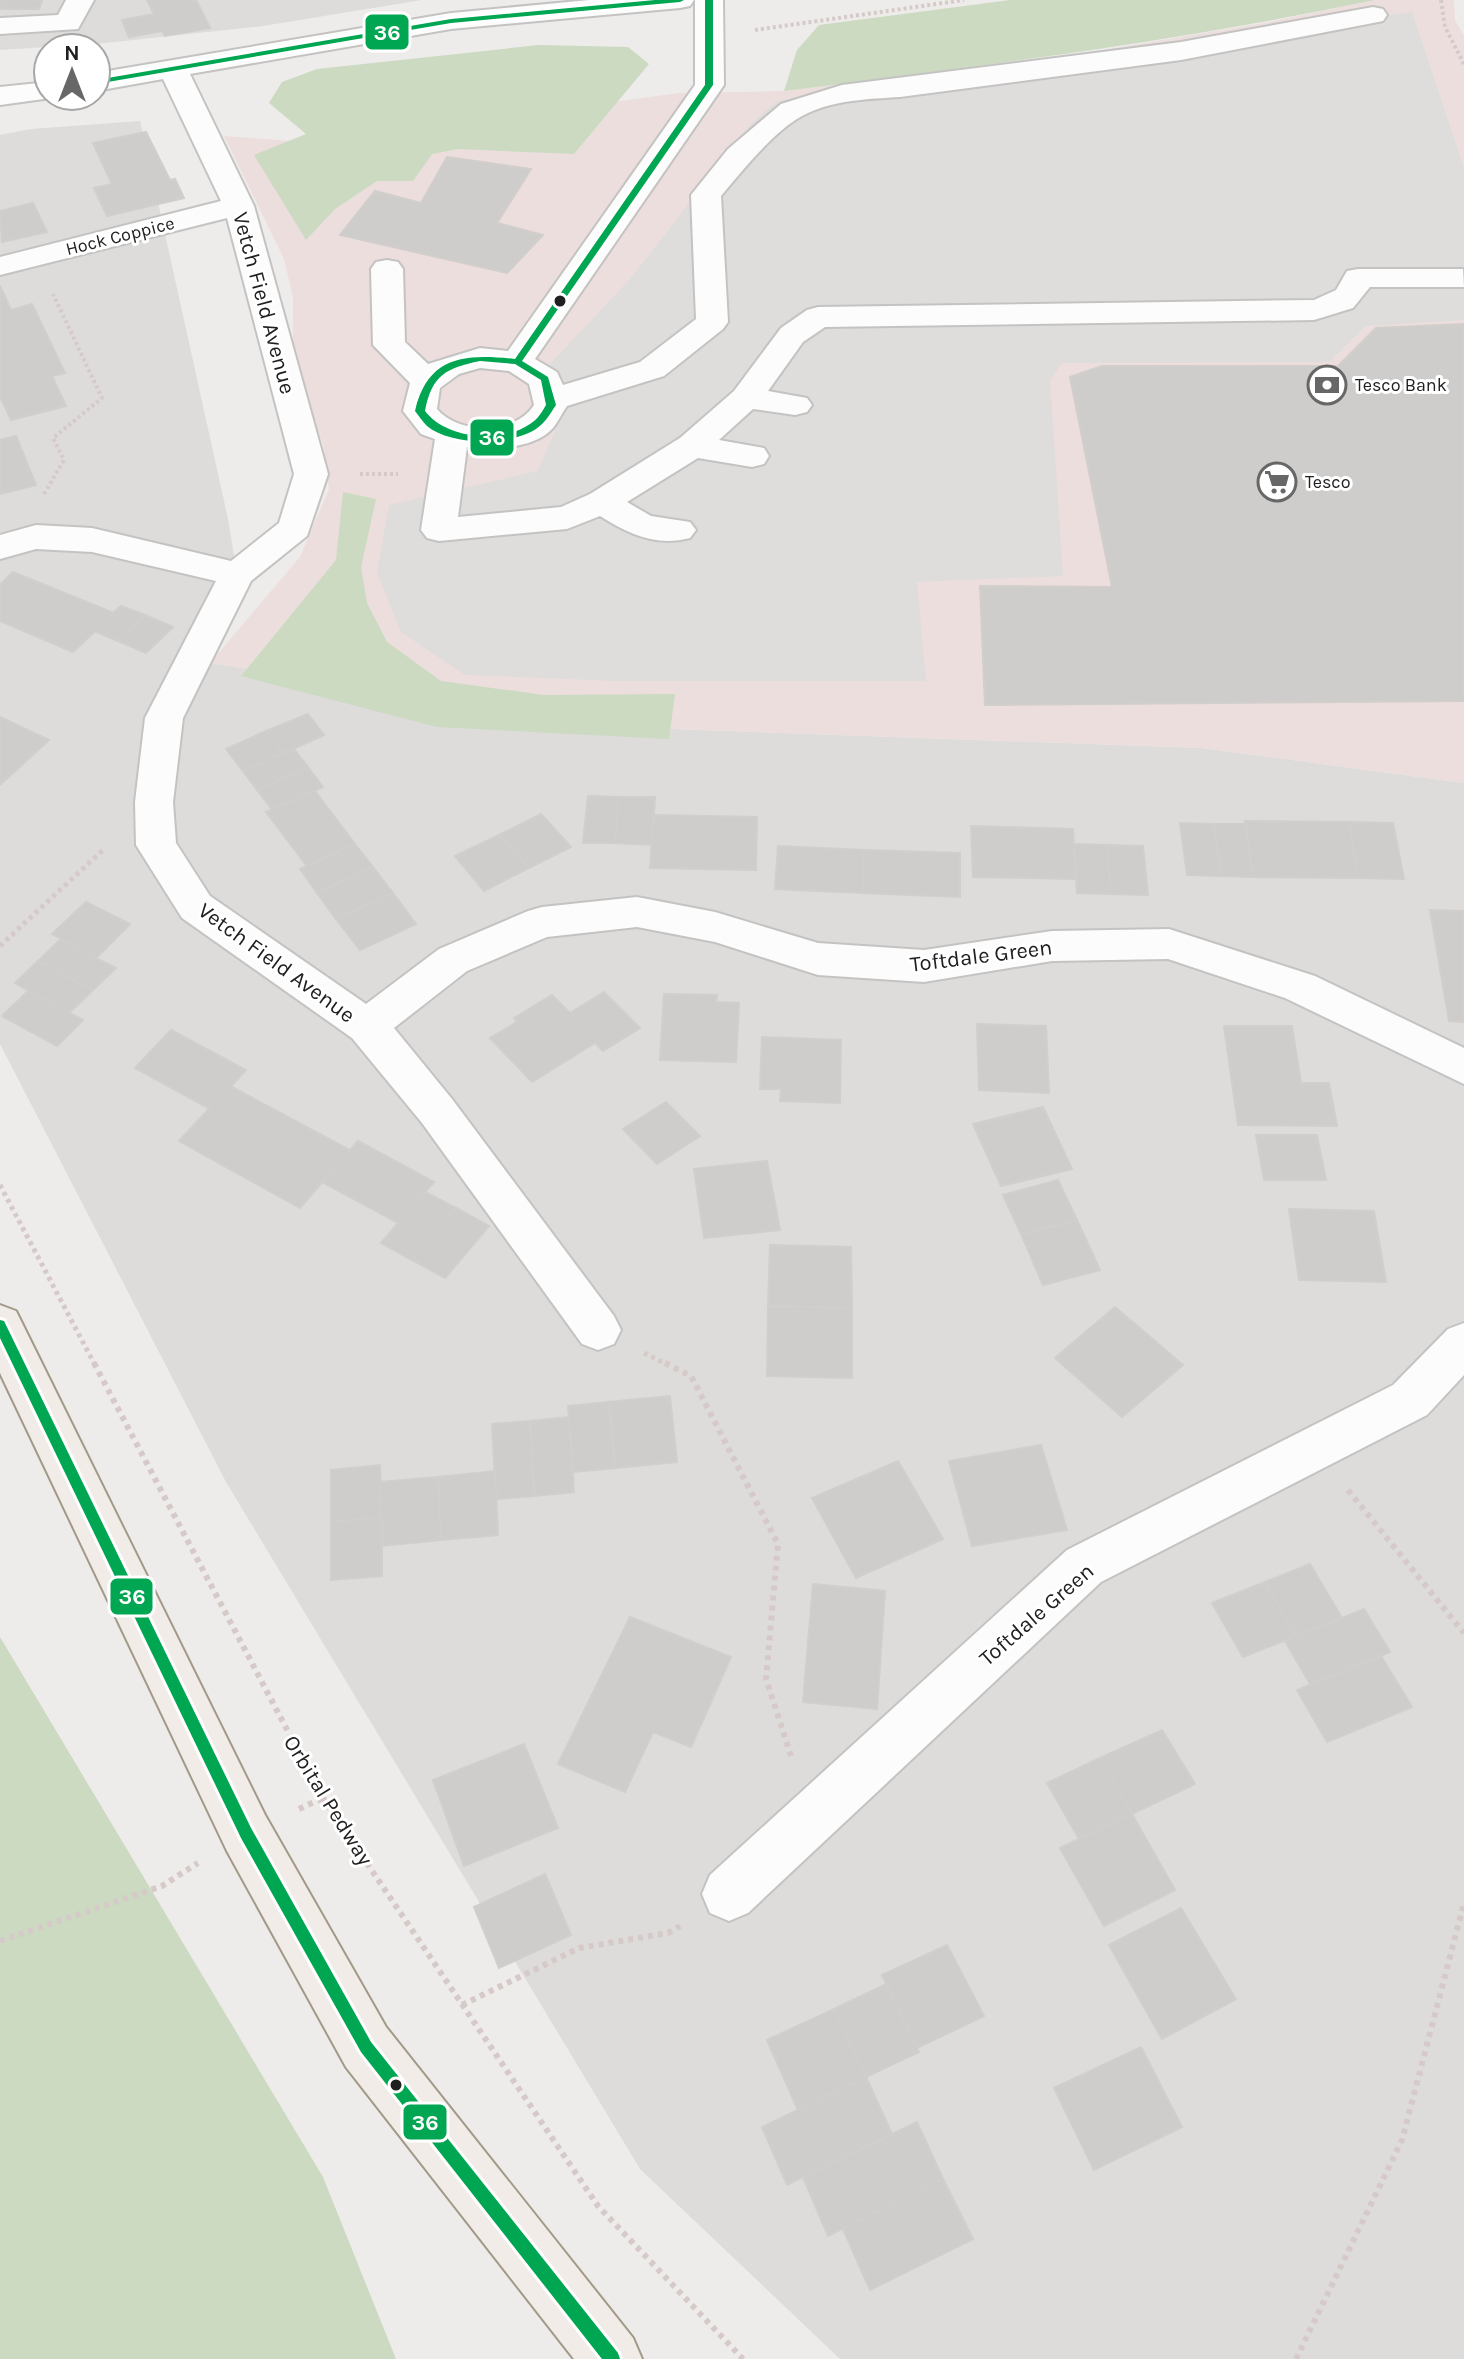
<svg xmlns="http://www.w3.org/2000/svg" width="1464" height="2359" font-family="Karla,sans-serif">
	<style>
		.residential { fill: #dddcdb }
		.commercial { fill: #ebdedd }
		.forest { fill: #cbdac1 }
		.parking { fill: #dedddc }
		.building { fill: #cfcdcb; stroke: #d1cecb; stroke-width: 2 }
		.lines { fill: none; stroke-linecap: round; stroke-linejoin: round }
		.minor-casing { stroke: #c4c3c2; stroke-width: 4 }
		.major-casing { stroke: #a29988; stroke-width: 4 }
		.path-far2 { stroke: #d6cac9; stroke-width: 4; stroke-dasharray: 3 3; stroke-linecap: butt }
		.path-far1 { stroke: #d6cac9; stroke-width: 5; stroke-dasharray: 4 4; stroke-linecap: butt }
		.path { stroke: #d6cac9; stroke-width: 6; stroke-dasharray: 5 5; stroke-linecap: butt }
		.minor { fill: #fcfcfc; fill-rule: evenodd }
		.major { fill: #f1ece7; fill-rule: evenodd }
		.bus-1-casing { stroke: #fff; stroke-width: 6 }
		.bus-1 { fill: #00a651; fill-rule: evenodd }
		.bus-dot { fill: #202020; stroke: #fff; stroke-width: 3 }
		.labels { text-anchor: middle; stroke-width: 6; stroke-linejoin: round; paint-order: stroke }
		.far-street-label { font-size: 18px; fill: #202020; stroke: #fff }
		.far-poi-label { font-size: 18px; fill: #202020; stroke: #fff; text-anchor: start }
		.street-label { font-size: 22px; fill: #202020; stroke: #fff }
		.line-badge { stroke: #fff; stroke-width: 3 }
		.badge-label { font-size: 22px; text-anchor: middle; font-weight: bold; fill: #fff }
	</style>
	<rect width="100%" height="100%" fill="#eeecea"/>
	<g class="residential">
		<path d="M0,0H422L263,26L96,44L0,50Z"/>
		<path d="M140,121L228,519L237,574L210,663L618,727L1202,748L1464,783V2359H840L640,2169L226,1482L0,1044V135L31,129Z"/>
	</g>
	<path class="commercial" d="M1375,0H1454L1455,20L1464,36V783L1202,748L618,727L210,663L300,557L329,489L323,444L299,388L293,348V298L284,259L224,136L376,147L546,111L679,93L784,91L1085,53L1269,22Z"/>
	<g class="forest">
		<path d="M1010,0H1375C1179,41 982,66 784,91L797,50L819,25Z"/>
		<path d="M539,45L628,47L649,64L574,154L458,149L432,154L413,181H377L335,209L306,240L254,155L306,134L269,103L282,82L317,69Z"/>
		<path d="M343,492L376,499L361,567L367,603L387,642L441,681L544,695L675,694L669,739L437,727L241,676L336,560Z"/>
		<path d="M0,1637L323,2177L396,2359H0Z"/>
	</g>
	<path class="parking" d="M1412,12L1464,168V320L1366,326L1329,362L1062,363L1050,380L1063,576L917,582L926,681H617L465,675L401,632L377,572L389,505L538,471L564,409L550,364L631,278L750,125L777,101Z"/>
	<g class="building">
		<path d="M0,0H42L39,9H0Z"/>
		<path d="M147,0H196L210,28L165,36L162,31L129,37L122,20L154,14Z"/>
		<path d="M146,132L170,180L175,179L184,198L107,216L94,188L112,184L93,143Z"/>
		<path d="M447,157L531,169L497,223L543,235L507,273L340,235L375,191L421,203Z"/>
		<path d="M33,203L47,232L2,242L0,211Z"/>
		<path d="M0,286L11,310L32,304L65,373L52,376L66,406L11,420L0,396Z"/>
		<path d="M1464,324V701L985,705L980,586L1112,587L1070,377L1102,366H1338L1376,328Z"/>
		<path d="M16,436L36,485L0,494V440Z"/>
		<path d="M13,572L114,613L73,652L0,621V585Z"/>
		<path d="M121,606L145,615L118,641L94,631Z"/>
		<path d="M145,615L173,627L146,653L118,641Z"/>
		<path d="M308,714L324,735L284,753L266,731Z"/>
		<path d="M0,717L49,740L0,785Z"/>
		<path d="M266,731L284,753L243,771L226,749Z"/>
		<path d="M294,749L308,767L257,790L243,771Z"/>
		<path d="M308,767L323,787L272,809L257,790Z"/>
		<path d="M315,791L355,844L307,866L266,812Z"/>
		<path d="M588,796L619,797L615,843H583Z"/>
		<path d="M619,797H655L652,845L615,843Z"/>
		<path d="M541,814L571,847L529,868L499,835Z"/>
		<path d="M654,815L757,817L756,870L650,868Z"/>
		<path d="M1245,821L1349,822L1359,878L1253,877Z"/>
		<path d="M1349,822L1393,823L1404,879L1359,878Z"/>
		<path d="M1180,823L1214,824L1221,876L1187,875Z"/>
		<path d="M1214,824H1245L1253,877L1221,876Z"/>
		<path d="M971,826L1073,829L1076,879L973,877Z"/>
		<path d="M499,835L529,868L484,891L455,856Z"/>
		<path d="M355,844L373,867L317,893L300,869Z"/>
		<path d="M1074,844L1107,845L1111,894L1077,893Z"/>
		<path d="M1107,845L1143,846L1148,895L1111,894Z"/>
		<path d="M778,846L864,850L863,893L775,889Z"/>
		<path d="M864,850L960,853V897L863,893Z"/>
		<path d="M373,867L393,893L336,919L317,893Z"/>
		<path d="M393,893L416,924L360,950L336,919Z"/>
		<path d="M86,902L130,924L96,958L52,934Z"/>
		<path d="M1430,910L1464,911V1022L1449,1021Z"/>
		<path d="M61,939L96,958L116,968L93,990L38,961Z"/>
		<path d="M38,961L93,990L69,1013L15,983Z"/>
		<path d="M28,991L83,1020L57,1046L2,1016Z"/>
		<path d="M604,992L640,1028L603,1051L595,1043L532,1082L490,1038L517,1022L514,1018L552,995L570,1013Z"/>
		<path d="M664,994L717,995L716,1002L739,1003L736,1062L660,1060Z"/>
		<path d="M977,1024L1046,1026L1049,1093L979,1090Z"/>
		<path d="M1224,1026H1292L1301,1083H1329L1337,1126L1238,1125Z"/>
		<path d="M171,1030L246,1070L210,1109L135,1068Z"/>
		<path d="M762,1037L841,1040L840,1103L780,1101L781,1089H760Z"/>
		<path d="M230,1086L350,1150L300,1208L179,1141Z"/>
		<path d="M666,1102L700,1136L657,1164L623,1129Z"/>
		<path d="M1043,1107L1072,1169L1001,1186L973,1124Z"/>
		<path d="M1256,1135H1317L1326,1180H1264Z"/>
		<path d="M358,1141L434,1182L398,1223L322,1182Z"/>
		<path d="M767,1161L780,1230L704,1238L694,1169Z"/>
		<path d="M1058,1180L1077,1220L1021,1234L1003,1195Z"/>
		<path d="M425,1192L456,1208L412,1260L381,1243Z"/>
		<path d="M456,1208L489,1226L445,1278L412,1260Z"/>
		<path d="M1289,1209L1374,1211L1386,1282L1299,1280Z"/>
		<path d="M1077,1220L1100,1270L1043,1285L1021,1234Z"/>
		<path d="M770,1245L851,1247L852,1308L768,1306Z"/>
		<path d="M768,1306L852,1308V1378L767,1376Z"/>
		<path d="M1115,1307L1183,1365L1122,1417L1055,1358Z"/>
		<path d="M670,1396L677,1462L615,1468L609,1402Z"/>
		<path d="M609,1402L615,1468L573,1472L568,1406Z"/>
		<path d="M569,1417L574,1492L534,1496L530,1421Z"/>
		<path d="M530,1421L534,1496L496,1499L492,1424Z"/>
		<path d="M1041,1445L1067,1530L972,1546L949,1461Z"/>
		<path d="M898,1461L943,1539L856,1578L812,1498Z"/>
		<path d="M380,1465L382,1517L331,1522V1470Z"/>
		<path d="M495,1471L498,1535L441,1540L438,1477Z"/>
		<path d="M438,1477L441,1540L382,1546L380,1482Z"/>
		<path d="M382,1517V1576L331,1580V1522Z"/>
		<path d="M1310,1564L1342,1618L1296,1636L1265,1582Z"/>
		<path d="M1265,1582L1296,1636L1243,1657L1212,1603Z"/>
		<path d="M813,1584L885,1591L877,1709L803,1702Z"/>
		<path d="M1364,1609L1390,1652L1310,1684L1285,1641Z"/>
		<path d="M630,1617L731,1657L691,1747L653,1732L625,1792L558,1764Z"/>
		<path d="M1381,1656L1412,1707L1327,1742L1297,1690Z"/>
		<path d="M1162,1730L1195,1784L1132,1814L1100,1758Z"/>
		<path d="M524,1744L558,1828L464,1866L433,1780Z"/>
		<path d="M1100,1758L1132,1814L1079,1839L1047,1783Z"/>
		<path d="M1132,1814L1175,1890L1104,1926L1060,1848Z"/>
		<path d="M545,1874L571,1935L499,1968L474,1907Z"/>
		<path d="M1181,1908L1236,1999L1162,2039L1109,1945Z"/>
		<path d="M947,1945L984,2016L917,2048L882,1975Z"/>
		<path d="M886,1984L919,2052L866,2077L834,2009Z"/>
		<path d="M834,2009L866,2077L798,2110L767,2040Z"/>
		<path d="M1141,2047L1182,2127L1094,2170L1054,2088Z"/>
		<path d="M866,2077L892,2134L787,2185L762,2127Z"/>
		<path d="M917,2122L943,2179L828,2236L803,2177Z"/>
		<path d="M943,2179L973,2239L870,2290L843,2229Z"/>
	</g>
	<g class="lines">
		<g class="minor-casing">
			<g id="minor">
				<path d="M66,0H94L78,29L0,34V18L58,15Z"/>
				<path d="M589,0H694L690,6L680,8L451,29L190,74L254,206L328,474L307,536L251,581L183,718L173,802L176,843L210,896L366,1004L439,949L528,911L542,907L637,897L715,912L818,943L924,950L1052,931L1169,929L1315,976L1464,1048V1084L1285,998L1168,959L1052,961L924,982L818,975L715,942L637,927L547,937L467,971L394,1028L452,1099L614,1316L621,1330L614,1344L598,1350L582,1344L422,1123L352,1038L182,918L136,845L135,802L145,718L216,581L92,552L36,549L0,559V535L36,525L92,528L231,561L279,523L294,474L227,218L0,275V257L221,201L163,79L96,91V73L451,13Z"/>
				<path d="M695,0H723L724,85L535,359L557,372L563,385L640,362L696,319L691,195L728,149L781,104L842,85L1181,42L1373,7L1383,9L1387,15L1383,21L1373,23L1181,60L900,97C868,99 831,100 802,116C774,131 741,172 721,196L728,322L723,329L664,376L567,406C562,413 558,422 553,428C535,449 492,450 467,447L458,517L561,507L590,494L680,438L734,391L781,328L807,310L818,307L1314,300L1336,290L1347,271L1358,269H1463L1464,287H1370L1353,308L1314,320L825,327L803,342L768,391L807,398L812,405L807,412L795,415L753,409L719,440L764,448L769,456L764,464L752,467L698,458L627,502L651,516L690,522L696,530L690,538C657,547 628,534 600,516L567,529L439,541L427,538L421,530L435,439L421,434L403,411L410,383L373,345L371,269L376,262L387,260L398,262L403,269L405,342L428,364L480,348L508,351L695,85ZM480,368L509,371L529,384L534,405C515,435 459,435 437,409L440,388L459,374Z"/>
				<path d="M48,82V96L58,97L0,105V87Z"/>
				<path d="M1464,1323V1375L1427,1415L1101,1582L748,1913L729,1921L710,1913L702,1894L710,1875L1067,1550L1393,1385L1448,1329Z"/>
			</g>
		</g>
		<g class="major-casing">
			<path id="major" d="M0,1305L16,1311L265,1815L386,2027L633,2338L642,2359H574L346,2067L227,1851L0,1373Z"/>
		</g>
		<g class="path-far2">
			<path d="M1441,0L1445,27L1464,64"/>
			<path d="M755,30L964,0"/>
			<path d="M360,474H398"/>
			<path d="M44,494L64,460L53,438L102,398L53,294"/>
		</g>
		<g class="path-far1">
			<path d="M0,946L104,849"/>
			<path d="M0,1185L95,1365"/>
			<path d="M644,1353L669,1365"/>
		</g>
		<g class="path">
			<path d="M94,1363L323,1798L598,2206L743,2359"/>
			<path d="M665,1363L691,1376L778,1544L766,1679L791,1756"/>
			<path d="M1348,1490L1464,1633"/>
			<path d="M299,1809L323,1798"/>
			<path d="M0,1941L162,1886L198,1863"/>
			<path d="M462,2005L579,1948L668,1933L680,1926"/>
			<path d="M1296,2359L1402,2140L1464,1903"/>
		</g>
		<use href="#minor" class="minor"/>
		<use href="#major" class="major"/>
		<g class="bus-1-casing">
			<g id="bus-1">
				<path d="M655,0H684L680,2L451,23L96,84V80L451,19Z"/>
				<path d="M705,0H713V85L522,361L548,377L556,405C550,414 545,423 536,429C510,446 451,446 427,426C423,422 419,416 415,411C428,355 466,354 515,359L705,85ZM480,361L515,364L541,380L546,405C542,412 538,419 530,424C501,444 446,439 425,411C432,375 446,368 480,361Z"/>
				<path d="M0,1320L4,1321L251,1828L371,2042L618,2353L620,2359H602L361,2052L241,1838L0,1338Z"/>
			</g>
		</g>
		<use href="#bus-1" class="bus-1"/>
	</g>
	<defs>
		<g id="bank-ring" transform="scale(2)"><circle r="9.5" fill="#fff" stroke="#686767" stroke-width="1.5"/><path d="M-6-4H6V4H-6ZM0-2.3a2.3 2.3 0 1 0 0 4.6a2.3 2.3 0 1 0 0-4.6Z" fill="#686767"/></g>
		<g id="supermarket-ring" transform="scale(2)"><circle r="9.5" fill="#fff" stroke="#686767" stroke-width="1.5"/><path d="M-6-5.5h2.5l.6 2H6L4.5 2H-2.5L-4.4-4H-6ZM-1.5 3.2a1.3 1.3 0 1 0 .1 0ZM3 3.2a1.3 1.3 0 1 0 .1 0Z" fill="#686767"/></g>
	</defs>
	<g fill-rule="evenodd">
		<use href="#bank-ring" x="1327" y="385"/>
		<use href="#supermarket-ring" x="1277" y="482"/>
	</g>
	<g class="bus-dot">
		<circle cx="560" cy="301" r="7"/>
		<circle cx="396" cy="2085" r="7"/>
	</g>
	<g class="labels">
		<g class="far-street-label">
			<text transform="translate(120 236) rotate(-14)" y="6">Hock Coppice</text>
		</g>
		<g class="far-poi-label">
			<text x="1355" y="391">Tesco Bank</text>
			<text x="1305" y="488">Tesco</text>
		</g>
		<g class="street-label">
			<text transform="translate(265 303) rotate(75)" y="8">Vetch Field Avenue</text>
			<text transform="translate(981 955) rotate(-7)" y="8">Toftdale Green</text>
			<text transform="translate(277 962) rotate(36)" y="8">Vetch Field Avenue</text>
			<text transform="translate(1036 1614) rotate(-41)" y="8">Toftdale Green</text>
			<text transform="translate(329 1800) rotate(58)" y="8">Orbital Pedway</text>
		</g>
	</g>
	<g class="line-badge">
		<rect x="364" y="13" width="46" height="38" rx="8" fill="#00a651"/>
		<rect x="469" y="418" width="46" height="39" rx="8" fill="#00a651"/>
		<rect x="109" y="1577" width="45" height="39" rx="8" fill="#00a651"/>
		<rect x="402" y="2103" width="46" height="38" rx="8" fill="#00a651"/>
	</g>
	<g class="badge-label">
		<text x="387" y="40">36</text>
		<text x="492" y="445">36</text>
		<text x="132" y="1604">36</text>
		<text x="425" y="2130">36</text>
	</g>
	<g transform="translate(72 72)"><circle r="38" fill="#ffffff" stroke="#a6a6a6" stroke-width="2"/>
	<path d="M0-6L14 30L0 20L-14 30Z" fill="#686767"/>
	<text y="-12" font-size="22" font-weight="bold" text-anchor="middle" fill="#202020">N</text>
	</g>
</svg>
